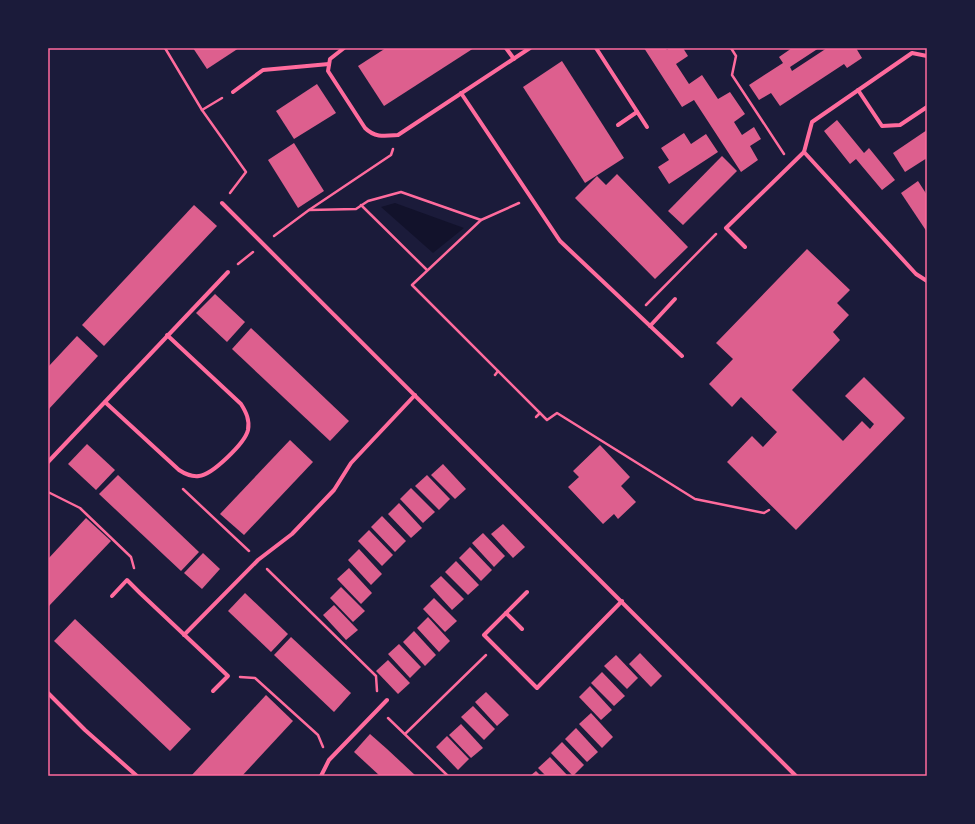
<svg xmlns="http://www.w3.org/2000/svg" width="975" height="824" font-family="'Alegreya Sans',sans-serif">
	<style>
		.water { fill: #12122b }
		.building { fill: #dd5f8e }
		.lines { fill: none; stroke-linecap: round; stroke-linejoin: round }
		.path { stroke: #ff6b9d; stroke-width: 2.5 }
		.minor { stroke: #ff6b9d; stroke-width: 4 }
		.neatline { fill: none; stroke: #ff6b9d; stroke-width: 1.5 }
	</style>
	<rect width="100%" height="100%" fill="#1b1b3a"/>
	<path class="water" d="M395,203L464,228L433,253L381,207Z"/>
	<g class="building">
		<path d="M193,48H239L207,69Z"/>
		<path d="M386,48H474L384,106L358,66Z"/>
		<path d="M644,48H665L667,50L670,48H683L688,56L676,64L689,84L702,75L718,99L730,92L745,114L734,122L742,135L754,127L761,139L750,146L758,160L741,172L694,100L682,107Z"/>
		<path d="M792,48H819L790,67L792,71L827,48H856L862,58L847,68L844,64L780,106L771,93L759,100L749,85L783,63L779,57Z"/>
		<path d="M562,61L624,158L585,183L523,87Z"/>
		<path d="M317,84L336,113L294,139L276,111Z"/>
		<path d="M837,120L864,153L869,148L895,180L882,190L856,159L850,164L824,131Z"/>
		<path d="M927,130V158L905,172L893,153Z"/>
		<path d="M684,133L691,144L706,134L718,152L669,184L658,167L669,160L661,148Z"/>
		<path d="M294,143L324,191L298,208L268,160Z"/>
		<path d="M722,156L737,171L683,225L668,211Z"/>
		<path d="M617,174L688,247L655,279L575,198L597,176L606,185Z"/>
		<path d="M918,181L927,195V232L901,193Z"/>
		<path d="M194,205L217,226L104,346L82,325Z"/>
		<path d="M807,249L850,290L837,303L849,315L833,332L840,340L792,390L843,441L862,421L870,429L874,424L845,396L864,377L905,418L796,530L727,462L752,436L763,447L777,432L741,397L732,407L709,384L733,359L716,343Z"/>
		<path d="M215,294L245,322L227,342L196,313Z"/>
		<path d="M251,328L349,421L330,441L232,349Z"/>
		<path d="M77,336L98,356L48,410V367Z"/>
		<path d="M290,440L313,462L244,535L220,514Z"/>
		<path d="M87,444L115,470L96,490L68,464Z"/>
		<path d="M600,445L630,477L621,486L636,502L618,519L614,514L603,524L568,487L579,477L573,471Z"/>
		<path d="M443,464L466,489L455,499L431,475Z"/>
		<path d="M118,475L199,552L181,571L99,494Z"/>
		<path d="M427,475L450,499L439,510L415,486Z"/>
		<path d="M411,488L435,512L423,523L400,499Z"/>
		<path d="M399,503L422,528L411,538L388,514Z"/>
		<path d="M382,516L406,541L395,552L371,527Z"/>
		<path d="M86,518L111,541L48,607V559Z"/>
		<path d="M503,524L525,547L513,558L491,534Z"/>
		<path d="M369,530L393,555L382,566L358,541Z"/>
		<path d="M483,533L505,556L494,567L472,543Z"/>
		<path d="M470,547L492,570L481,581L459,558Z"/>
		<path d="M359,549L382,574L371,585L348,560Z"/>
		<path d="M203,553L220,569L202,589L184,573Z"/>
		<path d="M456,561L479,585L468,595L445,572Z"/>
		<path d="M349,568L372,593L361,604L337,579Z"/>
		<path d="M441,576L464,599L452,610L430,586Z"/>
		<path d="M341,587L365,611L353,622L330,598Z"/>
		<path d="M245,593L288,634L271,652L228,611Z"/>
		<path d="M434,598L457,621L445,632L423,609Z"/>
		<path d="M334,605L358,630L346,640L323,615Z"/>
		<path d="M428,617L450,641L439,652L417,628Z"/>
		<path d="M75,619L191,729L170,751L54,641Z"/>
		<path d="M414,631L436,655L425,666L403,642Z"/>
		<path d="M291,637L351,693L334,712L274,655Z"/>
		<path d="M399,644L421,667L410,678L388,654Z"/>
		<path d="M640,653L662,676L651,687L629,664Z"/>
		<path d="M616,655L638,678L627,689L604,666Z"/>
		<path d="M388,660L410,683L398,694L376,671Z"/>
		<path d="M602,672L625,696L614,706L591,683Z"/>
		<path d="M590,686L612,710L601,720L579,697Z"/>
		<path d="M486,692L509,715L497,726L475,702Z"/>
		<path d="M266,695L293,721L242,776H191Z"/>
		<path d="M473,706L495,729L484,740L461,717Z"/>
		<path d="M591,713L613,737L602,748L579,724Z"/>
		<path d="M461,724L483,748L471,758L449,735Z"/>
		<path d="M576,728L598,752L587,762L565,739Z"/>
		<path d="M370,734L387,749L416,776H380L354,752Z"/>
		<path d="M447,736L469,759L458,770L436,747Z"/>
		<path d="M562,742L584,765L573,776L551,753Z"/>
		<path d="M550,757L568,776H546L538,768Z"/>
		<path d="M536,771L541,776H530Z"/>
	</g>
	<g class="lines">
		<g class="path">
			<path d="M165,48L202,110L246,172L230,193"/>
			<path d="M731,48L736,56L732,75L784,154"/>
			<path d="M202,110L222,98"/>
			<path d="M361,205L427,270"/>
			<path d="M309,210L356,209L368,201L401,192L481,220L519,203"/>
			<path d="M481,220L412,285L547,420L557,413L695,499L764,513L769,510"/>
			<path d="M274,236L309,210L391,155L393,149"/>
			<path d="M238,264L253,252"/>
			<path d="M646,305L716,234"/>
			<path d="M495,375L498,371"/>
			<path d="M536,417L540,413"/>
			<path d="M183,489L249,551"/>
			<path d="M48,492L80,508L131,557L134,568"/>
			<path d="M267,569L376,676L377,691"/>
			<path d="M240,677L255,678L318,735L323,747"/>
			<path d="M388,718L448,776"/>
			<path d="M405,734L486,655"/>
		</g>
		<g class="minor">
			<path d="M344,48L330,59L328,71L365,128C375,138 385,136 398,135L530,48"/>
			<path d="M506,48L514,59"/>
			<path d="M596,48L647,127"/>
			<path d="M858,90L882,126L900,125L927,107"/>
			<path d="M233,92L263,70L329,64"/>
			<path d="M461,93L560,241L682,356"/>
			<path d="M618,125L637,112"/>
			<path d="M804,152L812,122L912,53L927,56"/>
			<path d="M222,203L796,776"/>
			<path d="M745,247L726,228L804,152L916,274L927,281"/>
			<path d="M650,326L675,299"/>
			<path d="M105,402L179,470C185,474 191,477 199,476C212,475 245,443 248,430C250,420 246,412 241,404L167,335"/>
			<path d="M48,462L228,272"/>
			<path d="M527,592L484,635L537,688L622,601"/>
			<path d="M112,596L127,580L140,593L228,676L213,691"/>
			<path d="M506,613L522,629"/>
			<path d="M184,635L258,560L292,534L334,490L351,463L415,395"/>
			<path d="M48,693L85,730L137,776"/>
			<path d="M321,776L329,760L387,700"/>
		</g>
	</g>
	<rect width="975" height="824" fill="none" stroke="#1b1b3a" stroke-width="98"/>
	<rect x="49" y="49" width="877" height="726" class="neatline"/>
</svg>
